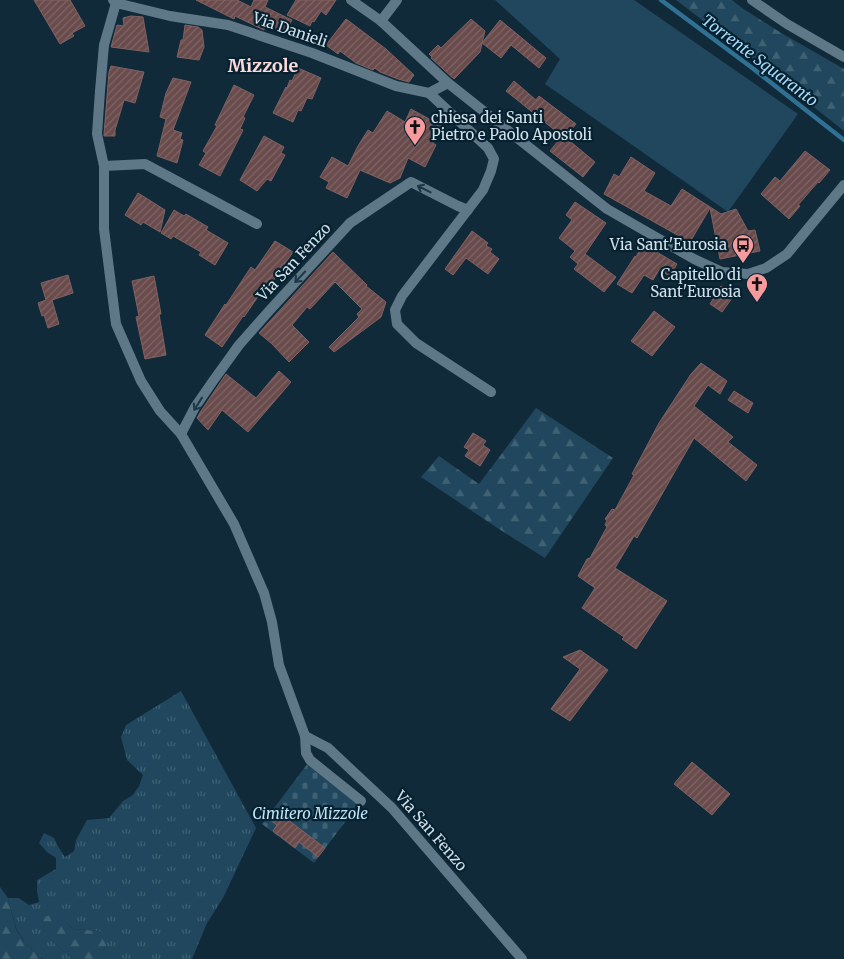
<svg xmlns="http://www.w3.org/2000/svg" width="844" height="959" font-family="Merriweather,serif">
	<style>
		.grass { fill: url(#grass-tufts) }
		.forest { fill: url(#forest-firs) }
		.cemetery { fill: url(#cemetery-stones) }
		.pitch { fill: #20475d }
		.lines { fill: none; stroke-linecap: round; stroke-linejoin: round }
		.stream { stroke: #2f7093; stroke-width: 4.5 }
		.building { fill: url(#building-hatch); stroke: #816061 }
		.minor { stroke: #5f7888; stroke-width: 10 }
		.tertiary { stroke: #5f7888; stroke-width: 10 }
		.oneway { stroke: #1c3745 }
		.labels { text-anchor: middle; stroke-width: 4.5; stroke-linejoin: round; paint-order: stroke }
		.street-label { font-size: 15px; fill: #d1e0ea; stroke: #06212f }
		.poi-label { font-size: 15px; fill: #d1e0ea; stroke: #06212f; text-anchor: end }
		.park-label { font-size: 15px; font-style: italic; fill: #c3e5fa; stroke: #06212f }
		.water-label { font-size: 16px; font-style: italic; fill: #a6dafa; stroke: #06212f }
		.quarter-label { font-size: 18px; font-weight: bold; fill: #fdd9d9; stroke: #06212f }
	</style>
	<defs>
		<pattern id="grass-tufts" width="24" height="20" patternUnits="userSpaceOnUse" patternTransform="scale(1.25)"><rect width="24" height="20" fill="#20475d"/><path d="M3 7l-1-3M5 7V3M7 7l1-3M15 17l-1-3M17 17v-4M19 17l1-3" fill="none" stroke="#3f6174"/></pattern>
		<pattern id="forest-firs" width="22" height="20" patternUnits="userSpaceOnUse" patternTransform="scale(1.25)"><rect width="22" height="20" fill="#20475d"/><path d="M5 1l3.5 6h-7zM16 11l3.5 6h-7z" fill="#3f6174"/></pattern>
		<pattern id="cemetery-stones" width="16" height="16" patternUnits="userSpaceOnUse" patternTransform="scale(1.25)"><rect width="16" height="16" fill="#20475d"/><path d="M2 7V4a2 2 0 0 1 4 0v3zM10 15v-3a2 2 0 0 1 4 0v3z" fill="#3f6174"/></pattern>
		<pattern id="building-hatch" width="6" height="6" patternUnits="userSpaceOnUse" patternTransform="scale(1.25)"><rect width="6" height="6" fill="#6a4b4c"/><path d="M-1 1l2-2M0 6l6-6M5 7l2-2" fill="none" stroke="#7e6566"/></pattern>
	</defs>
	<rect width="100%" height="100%" fill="#102a39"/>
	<path class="grass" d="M181,691L256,828L223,898L207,923L192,959H103V951L106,946L99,931L73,929L67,923L52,941L73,959H43L25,943L16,928L8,898H19L29,905L39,902L37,891V880L56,869V858L47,852L39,843L44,833L54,838L59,848L65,857L74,851L76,840L87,820L109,818L123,801L133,795L139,786L143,775L127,760L121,737L126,725Z"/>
	<g class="forest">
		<path d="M676,0H732L742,8L783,34L844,69V131L761,65Z"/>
		<path d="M536,408L613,458L545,558L499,529L421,477L439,456L479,484Z"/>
		<path d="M0,887L8,898L16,929L25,943L43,959H0Z"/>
		<path d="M51,914L67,923L73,929L99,931L105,934L106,946L103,951V959H73L52,941L42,927L43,918Z"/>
	</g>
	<path class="cemetery" d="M308,763L358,805L314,863L262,824Z"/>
	<path class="pitch" d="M495,0H634L798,114L728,212L545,84L560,59Z"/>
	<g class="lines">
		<path class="stream" d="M661,0L751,67L844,140"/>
	</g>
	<g class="building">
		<path d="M34,0H70L85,26L72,33L74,36L60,44Z"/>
		<path d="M196,0H237L251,7L254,0H268L265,7L292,20L284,35L266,24L264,30L235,16L234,19Z"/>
		<path d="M296,0H336L326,15L321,11L314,22L312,21L310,26L287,15Z"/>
		<path d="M131,16L143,17L149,52L111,47L117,25L124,26L123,18Z"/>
		<path d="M346,19L386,49L414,75L409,82L398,79L380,72L375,68L373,70L356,63L340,51L338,54L326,45Z"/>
		<path d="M471,19L485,31L480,52L454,79L431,58L432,57L429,54L438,45L441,48Z"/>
		<path d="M500,20L546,58L539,68L511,45L501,58L482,43Z"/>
		<path d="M185,25L198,27L202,30L204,47L199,60L177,57L181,40H183Z"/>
		<path d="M111,66L144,72L135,103L124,100L115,130V136H104V134L109,72Z"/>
		<path d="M298,68L321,78L312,99L307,98L301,111L298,110L293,122L273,113L286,87L287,88L290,80L292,81Z"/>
		<path d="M173,78L191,82L173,130L182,133L180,139L183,140L177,163L157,156L166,119L160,117L166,93Z"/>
		<path d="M514,81L536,100L539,96L576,124L565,137L595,162L583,177L550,151L562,136L506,91Z"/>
		<path d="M234,85L254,95L243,117L245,118L240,129L243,130L220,176L199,165L206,153L203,151L217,126L215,125Z"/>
		<path d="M411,109L442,126L433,143L436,145L425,167L408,158L400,178L390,183L360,170L347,198L326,188L329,182L320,177L332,157L348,166L358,146L368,130L373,133L387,111L405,122Z"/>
		<path d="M264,136L284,147L281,153L285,155L271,181L267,179L257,191L240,180Z"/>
		<path d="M805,151L830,170L819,183L818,182L798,205L800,206L789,219L761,194L775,177L780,181Z"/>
		<path d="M631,157L655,173L644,191L671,206L682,189L721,214L736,209L748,231L755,230L760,251L720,259L710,208L690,242L604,194L614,174L619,177Z"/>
		<path d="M138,193L165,210L160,232L143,222L141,225L125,215Z"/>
		<path d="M575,202L606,223L585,254L616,277L604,292L574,269L578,264L570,257L575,251L559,238L572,220L566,215Z"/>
		<path d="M174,210L184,216L186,214L208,227L206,230L228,243L215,265L199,255L201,252L173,236L171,239L161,233Z"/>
		<path d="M472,231L488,243L486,246L492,249L490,252L499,259L488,274L466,258L453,275L445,269Z"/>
		<path d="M275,241L293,252L273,281L270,279L244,317L243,316L222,347L205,335L225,304L226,305L251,267L255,270Z"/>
		<path d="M643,244L677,264L670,276L659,270L653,280L644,275L632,293L617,284L635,256L636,257Z"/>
		<path d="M333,252L367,285L366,286L386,302L381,317L334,352L329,347L359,317L357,314L362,309L335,282L310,309L307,307L292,325L309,342L289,362L272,344L259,333Z"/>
		<path d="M68,275L73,293L52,300L59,324L48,328L44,315L42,316L38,303L46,300L41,283Z"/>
		<path d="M154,276L161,314H159L166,355L145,359L136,317L139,316L132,281Z"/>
		<path d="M721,286L735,294L722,312L710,304Z"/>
		<path d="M654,311L675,327L652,356L631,341Z"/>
		<path d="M701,363L727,381L720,394L708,385L694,406L733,437L728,442L757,465L746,481L694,438L637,538L634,536L615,568L667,601L636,649L622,639L624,637L582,608L595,588L578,576L587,559L590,558L607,527L605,525L607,520L605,519L612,509L615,510L634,475L632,474L659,423L691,374Z"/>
		<path d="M279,371L291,382L248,432L222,410L208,430L197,418L201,411L226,374L256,398Z"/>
		<path d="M734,391L753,403L748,413L728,400Z"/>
		<path d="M473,433L486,441L483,445L490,450L480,466L465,456L469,450L464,447Z"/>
		<path d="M580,650L608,670L570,721L551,709L580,669L563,657Z"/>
		<path d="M692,762L730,794L712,815L674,784Z"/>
		<path d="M274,809L325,848L318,857L299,842L295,848L273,831L277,825L267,818Z"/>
	</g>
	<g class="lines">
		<g class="minor">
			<path d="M113,0L116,3L170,16L228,25L312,53L396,86L429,93L448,83"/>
			<path d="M351,0L381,21L448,83L607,209L694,259L722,272L748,274L766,268L787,254L844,185"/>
			<path d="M116,3L104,45L100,91L97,134L104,166V229L116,324L141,381L160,411L181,434L234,524L264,593L272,622L279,665L305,736L306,753L310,760L361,801"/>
			<path d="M381,21L397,0"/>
			<path d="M429,93L488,148L494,159L491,171L483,190L402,296L395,310L397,324L416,343L491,392"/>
			<path d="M104,166L145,164L257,224"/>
			<path d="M181,434L195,407L213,381L239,345L269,311L350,223L411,182L458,206L468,210"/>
			<path d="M305,736L328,748L392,808L522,959"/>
		</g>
		<path class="tertiary" d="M752,0L787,24L844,57"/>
	</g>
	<defs><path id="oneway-shaft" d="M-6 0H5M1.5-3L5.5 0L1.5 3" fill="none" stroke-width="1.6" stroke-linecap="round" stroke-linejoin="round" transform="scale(1.25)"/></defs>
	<g class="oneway">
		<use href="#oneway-shaft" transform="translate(424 189) rotate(-153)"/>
		<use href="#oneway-shaft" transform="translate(300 277) rotate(133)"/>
		<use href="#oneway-shaft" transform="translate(198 404) rotate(122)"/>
	</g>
	<defs>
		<g id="church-pin" transform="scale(1.125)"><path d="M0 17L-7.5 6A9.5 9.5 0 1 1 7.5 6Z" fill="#f59b9e" stroke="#06212f"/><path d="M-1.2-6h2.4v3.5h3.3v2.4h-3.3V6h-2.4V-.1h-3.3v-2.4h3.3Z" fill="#111"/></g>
		<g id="bus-pin" transform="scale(1.125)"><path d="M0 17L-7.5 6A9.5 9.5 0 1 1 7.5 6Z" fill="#f59b9e" stroke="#06212f"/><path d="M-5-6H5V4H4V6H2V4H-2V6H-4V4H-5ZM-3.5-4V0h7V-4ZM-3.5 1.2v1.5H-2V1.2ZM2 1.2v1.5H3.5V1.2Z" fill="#111"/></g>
	</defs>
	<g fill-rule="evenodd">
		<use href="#church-pin" x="415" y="127"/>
		<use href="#bus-pin" x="743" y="245"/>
		<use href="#church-pin" x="757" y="284"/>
	</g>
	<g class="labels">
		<g class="street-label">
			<text transform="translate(290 30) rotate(19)" y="5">Via Danieli</text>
			<text transform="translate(294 262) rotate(-47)" y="5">Via San Fenzo</text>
			<text transform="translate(431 831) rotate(49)" y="5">Via San Fenzo</text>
		</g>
		<g class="poi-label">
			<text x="431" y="123" text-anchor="start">chiesa dei Santi<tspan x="431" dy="17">Pietro e Paolo Apostoli</tspan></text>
			<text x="727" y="250">Via Sant'Eurosia</text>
			<text x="741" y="280">Capitello di<tspan x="741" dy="17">Sant'Eurosia</tspan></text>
		</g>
		<g class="park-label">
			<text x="310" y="819">Cimitero Mizzole</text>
		</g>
		<g class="water-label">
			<text transform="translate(760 60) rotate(37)" y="6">Torrente Squaranto</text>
		</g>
		<g class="quarter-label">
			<text x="263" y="72">Mizzole</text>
		</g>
	</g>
</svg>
